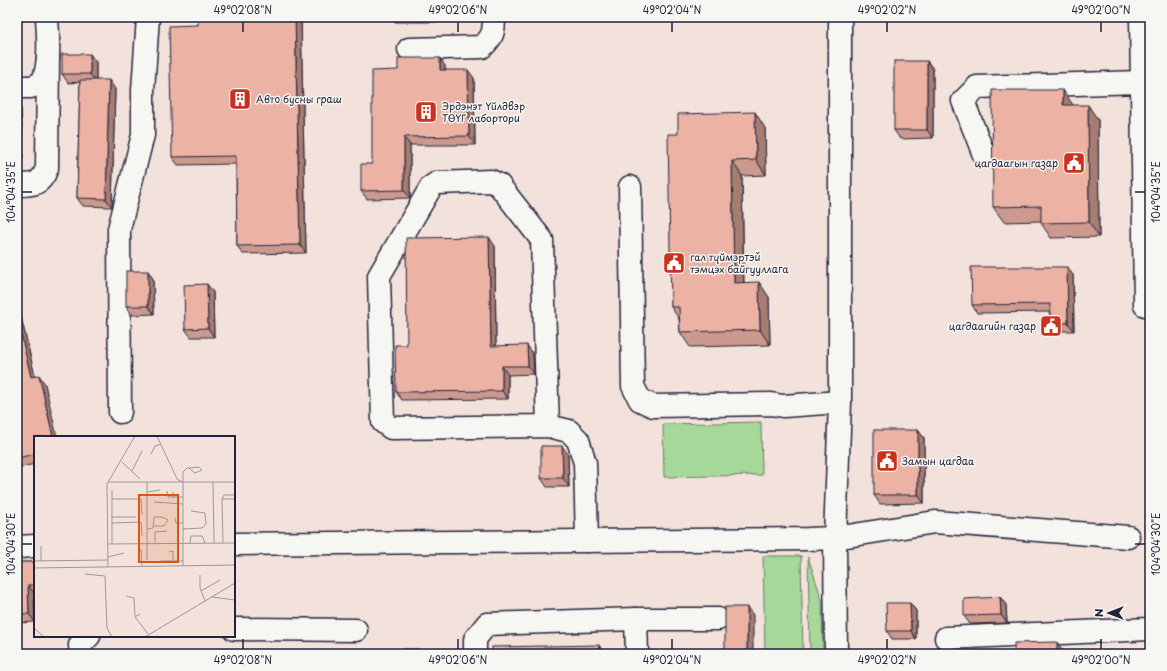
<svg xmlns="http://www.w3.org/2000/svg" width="1167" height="671" font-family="'Playpen Sans',sans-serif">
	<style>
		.green { fill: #a6d899; stroke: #647d6a }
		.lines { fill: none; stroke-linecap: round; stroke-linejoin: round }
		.minor-casing { stroke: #22223b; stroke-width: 25 }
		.minor { stroke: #f6f6f2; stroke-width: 22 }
		.wall { fill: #cb998d; stroke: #22223b }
		.shaded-wall { fill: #a57d73; stroke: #22223b }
		.building { fill: #ecb2a4; stroke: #22223b }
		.ticks { fill: none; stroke: #22223b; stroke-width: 1.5 }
		.labels { text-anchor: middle; stroke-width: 3; stroke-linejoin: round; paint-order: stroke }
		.poi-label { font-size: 10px; fill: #22223b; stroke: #f6f6f2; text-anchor: start }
		.inset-road { fill: none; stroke: #9f959b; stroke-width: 1 }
		.view { fill: #de560e; fill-opacity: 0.15; stroke: #de560e; stroke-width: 2 }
		.inset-edge { fill: none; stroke: #22223b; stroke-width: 2 }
		.neatline { fill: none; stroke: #22223b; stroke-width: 1.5 }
		.ticks-label { font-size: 10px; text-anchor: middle; fill: #22223b }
	</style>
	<rect width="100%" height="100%" fill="#f3e2db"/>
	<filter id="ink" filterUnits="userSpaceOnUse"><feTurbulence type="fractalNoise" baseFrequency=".025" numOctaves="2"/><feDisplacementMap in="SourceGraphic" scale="8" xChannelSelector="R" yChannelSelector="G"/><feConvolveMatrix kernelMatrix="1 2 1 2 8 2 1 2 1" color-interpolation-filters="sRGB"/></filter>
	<g filter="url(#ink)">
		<g class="green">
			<path d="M761,422L762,475L664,477L663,424Z"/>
			<path d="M763,556H801L803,654H765Z"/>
			<path d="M808,557L822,600L823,654H810Z"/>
		</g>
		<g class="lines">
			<g class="minor-casing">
				<g id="minor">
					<path d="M1141,17L1145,305"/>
					<path d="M409,49L482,47C493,37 494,32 494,17"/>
					<path d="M17,87H31L42,83C51,63 48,38 47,17"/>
					<path d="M984,155L963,101L977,87L1141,82"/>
					<path d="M17,185C33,185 41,185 47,168L48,57"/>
					<path d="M630,187L633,386L640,400L653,406L771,404L783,406L840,402"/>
					<path d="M120,412L119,229L143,135V90L148,17"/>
					<path d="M548,426L542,240L499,185L491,181L437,183L431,187L379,276L383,422L391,428L548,426L569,431L578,440L585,463L587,541"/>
					<path d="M234,544L808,539L835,538L935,522L1128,537"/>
					<path d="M17,547L35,546"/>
					<path d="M636,619L637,654"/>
					<path d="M234,629L356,630"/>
					<path d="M946,638L1150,629"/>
					<path d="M81,654L80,645L89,636"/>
					<path d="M475,654V639L487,624L636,619H718"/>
					<path d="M836,654L835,538L840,402V17"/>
				</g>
			</g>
			<use href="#minor" class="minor"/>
		</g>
		<g class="wall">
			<path d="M198,17H301L306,253L243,254L237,246L236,164L178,165L172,157L198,25Z"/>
			<path d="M391,17H458V22H395Z"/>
			<path d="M927,61L933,69V138L900,139L894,130Z"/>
			<path d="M96,62V80L115,89L112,207L83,206L77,198L80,82L68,83L62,74Z"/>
			<path d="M445,66V70L474,78L475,145H410V198L367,199L361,191L372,164L398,70Z"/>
			<path d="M17,103L21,109L23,157H17Z"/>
			<path d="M1073,105L1098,120L1099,237L1051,238L1041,223V221L1004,222L993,207Z"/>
			<path d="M765,128L766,175L742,176L744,283L769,297L770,345L690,347L680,332L679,319L671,307L678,134Z"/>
			<path d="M495,246L496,346L533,354L534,374L508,375V399L402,400L396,392L407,345Z"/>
			<path d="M148,271L153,279L154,314L132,315L126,306Z"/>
			<path d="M1073,275L1074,331H1056L1050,323V312L977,313L972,305Z"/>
			<path d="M213,292L214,337H191L185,329Z"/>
			<path d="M17,311L21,317L35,376L45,384L35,437V464L17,468Z"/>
			<path d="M918,430L924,438V503L880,504L874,495Z"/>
			<path d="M568,454L569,487H547L541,478Z"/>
			<path d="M17,562H35V593H34L35,622L17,623Z"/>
			<path d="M1000,597L1006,605L1007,623L970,624L964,616Z"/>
			<path d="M910,603L916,611V639H892L887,631Z"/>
		</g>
		<g class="shaded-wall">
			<path d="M295,17H301L306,253L300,245Z"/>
			<path d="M454,17H458V22Z"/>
			<path d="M90,54L96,62V82L90,74Z"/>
			<path d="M440,58L445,66V78L440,70Z"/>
			<path d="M927,61L933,69V138L927,130Z"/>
			<path d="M468,70L474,78L475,145L469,136Z"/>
			<path d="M109,80L115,89L112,207L106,199Z"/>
			<path d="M1063,90L1073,105L1074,120L1063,105Z"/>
			<path d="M17,103L21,109L23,157L17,149Z"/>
			<path d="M1088,105L1098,120L1099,237L1089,222Z"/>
			<path d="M755,112L765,128L766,175L756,160Z"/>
			<path d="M404,137L410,145V198L404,190Z"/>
			<path d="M732,161L742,176L744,298L734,283Z"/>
			<path d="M489,237L495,246L496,354L491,346Z"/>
			<path d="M1067,267L1073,275L1074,331L1068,323Z"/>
			<path d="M148,271L153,279L154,314L148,306Z"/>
			<path d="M759,282L769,297L770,345L760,330Z"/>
			<path d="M207,284L213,292L214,337L208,328Z"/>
			<path d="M17,311L21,317L37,385L31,377L17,317Z"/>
			<path d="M527,345L533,354L534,374L528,366Z"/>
			<path d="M502,366L508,375V399L502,391Z"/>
			<path d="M39,375L45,384L57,437H53Z"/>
			<path d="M918,430L924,438V503L918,495Z"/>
			<path d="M562,446L568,454L569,487L563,478Z"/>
			<path d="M28,585L34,593L35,622L29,614Z"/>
			<path d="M1000,597L1006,605L1007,623L1001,615Z"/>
			<path d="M910,603L916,611V639L911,631Z"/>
			<path d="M747,607L753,615V654H747Z"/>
			<path d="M1057,642L1063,651V654H1057Z"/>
			<path d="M599,645L605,654H599Z"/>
			<path d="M419,649L423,654H420Z"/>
		</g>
		<g class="building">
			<path d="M198,17H295L300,245L237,246L236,156L172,157L169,26L198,25Z"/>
			<rect x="62" y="54" width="28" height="20"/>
			<path d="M398,58H440V70H468L469,136L404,137V190L361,191V164H372V71L398,70Z"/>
			<rect x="894" y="61" width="33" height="69"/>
			<path d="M80,80H109L106,199L77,198Z"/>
			<path d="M992,90H1063V105H1088L1089,222L1041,223V206L993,207Z"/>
			<path d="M755,112L756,160L732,161L734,283L759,282L760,330L680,332L679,307H671L668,134H678V114Z"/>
			<path d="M489,237L491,346L527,345L528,366H502V391L396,392L395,345H407L406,238Z"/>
			<path d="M971,267H1067L1068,323H1050V304L972,305Z"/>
			<rect x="126" y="271" width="22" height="35"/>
			<path d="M207,284L208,328L185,329L184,285Z"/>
			<path d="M17,317L31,377L39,375L53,437H35V454L17,458Z"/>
			<rect x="874" y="430" width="44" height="65"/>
			<path d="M541,446H562L563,478H541Z"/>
			<path d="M17,562H35V585H28L29,614H17Z"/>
			<path d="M1000,597L1001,615L964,616V599Z"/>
			<path d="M886,603H910L911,631H887Z"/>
			<rect x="725" y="607" width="22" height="47"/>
			<path d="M1057,642V654H1014V643Z"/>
			<path d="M599,645V654H492V647Z"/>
			<path d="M402,649H419L420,654H402Z"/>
		</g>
	</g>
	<path class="ticks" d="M243,22V32M458,22V32M672,22V32M887,22V32M1101,22V32M22,192H32M1135,192H1145M22,544H32M1135,544H1145M243,639V649M458,639V649M672,639V649M887,639V649M1101,639V649"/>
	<defs>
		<g id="building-square" transform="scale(1.15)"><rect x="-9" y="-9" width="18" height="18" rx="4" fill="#c8321e" stroke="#f6f6f2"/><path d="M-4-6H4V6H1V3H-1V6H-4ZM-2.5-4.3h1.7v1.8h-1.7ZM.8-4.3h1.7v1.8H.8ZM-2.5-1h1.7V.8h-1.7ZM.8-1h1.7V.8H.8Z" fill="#fff"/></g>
		<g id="civic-square" transform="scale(1.15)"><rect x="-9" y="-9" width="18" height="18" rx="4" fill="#c8321e" stroke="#f6f6f2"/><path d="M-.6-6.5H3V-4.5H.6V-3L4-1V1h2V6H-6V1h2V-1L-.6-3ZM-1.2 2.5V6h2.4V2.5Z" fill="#fff"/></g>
	</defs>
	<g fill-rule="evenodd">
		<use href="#building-square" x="240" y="99"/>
		<use href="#building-square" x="426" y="112"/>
		<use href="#civic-square" x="1074" y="163"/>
		<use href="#civic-square" x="674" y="263"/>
		<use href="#civic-square" x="1051" y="326"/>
		<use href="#civic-square" x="887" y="461"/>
	</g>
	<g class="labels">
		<g class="poi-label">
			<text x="256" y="103">Авто бусны граш</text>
			<text x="442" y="110">Эрдэнэт Үйлдвэр<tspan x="442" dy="12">ТӨҮГ лабортори</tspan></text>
			<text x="1058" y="167" text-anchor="end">цагдаагын газар</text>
			<text x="690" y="261">гал түймэртэй<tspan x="690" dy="12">тэмцэх байгууллага</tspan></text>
			<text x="1036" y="330" text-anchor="end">цагдаагийн газар</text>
			<text x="902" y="465">Замын цагдаа</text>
		</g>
	</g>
	<g transform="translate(34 436)">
		<rect width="201" height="201" fill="#f3e2db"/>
		<path class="inset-road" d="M123,0L143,43L148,46M117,18L121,10L127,8M88,26L106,43M98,35L108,15M74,46H201M113,46V124M179,46L180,107M78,54V108M133,55L134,61H140M113,56L126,54M139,56V61H149M78,63H107L108,79M188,63L190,59H201M120,66L149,68M77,81H102M141,82L142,87H149M78,87L107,86L108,100M113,93L119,92L120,81H128L134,84L130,90H120M149,93L168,92L172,88L171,77L157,75M121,107V96L133,95M156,107L157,100H168L171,107M189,107L188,63H201M74,108L201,107M107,113L108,130M135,116L139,115V125M74,121L90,117M0,125L74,124M7,125V110M127,125H149M149,130V36L153,32H155L165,31L168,34L161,37L155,32M74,131L73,48L101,0M0,132L201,129M51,138L71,140L73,192L78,201M166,139V152L171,165M167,155L186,144M92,160L100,162L101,180M178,161L201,164M106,178L101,181L114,198M0,192L10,201M111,201L201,147"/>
		<path class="view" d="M105,59H144V126H105Z"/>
		<rect width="201" height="201" class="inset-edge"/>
	</g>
	<rect width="1167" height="671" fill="none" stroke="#f6f6f2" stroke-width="44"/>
	<g transform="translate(1109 613) rotate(270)" stroke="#f6f6f2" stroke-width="3" paint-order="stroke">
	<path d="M0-3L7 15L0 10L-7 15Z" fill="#22223b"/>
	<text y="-6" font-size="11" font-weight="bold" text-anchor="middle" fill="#22223b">N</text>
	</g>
	<rect x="22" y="22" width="1123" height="627" class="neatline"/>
	<g class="ticks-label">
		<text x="243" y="14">49°02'08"N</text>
		<text x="458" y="14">49°02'06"N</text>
		<text x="672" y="14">49°02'04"N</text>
		<text x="887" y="14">49°02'02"N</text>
		<text x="1101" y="14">49°02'00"N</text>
		<text transform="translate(1156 192) rotate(-90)" y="4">104°04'35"E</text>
		<text transform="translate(11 192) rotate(-90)" y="4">104°04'35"E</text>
		<text transform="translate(1156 544) rotate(-90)" y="4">104°04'30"E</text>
		<text transform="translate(11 544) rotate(-90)" y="4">104°04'30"E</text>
		<text x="243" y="664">49°02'08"N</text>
		<text x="458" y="664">49°02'06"N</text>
		<text x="672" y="664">49°02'04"N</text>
		<text x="887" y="664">49°02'02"N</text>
		<text x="1101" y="664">49°02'00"N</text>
	</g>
</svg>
